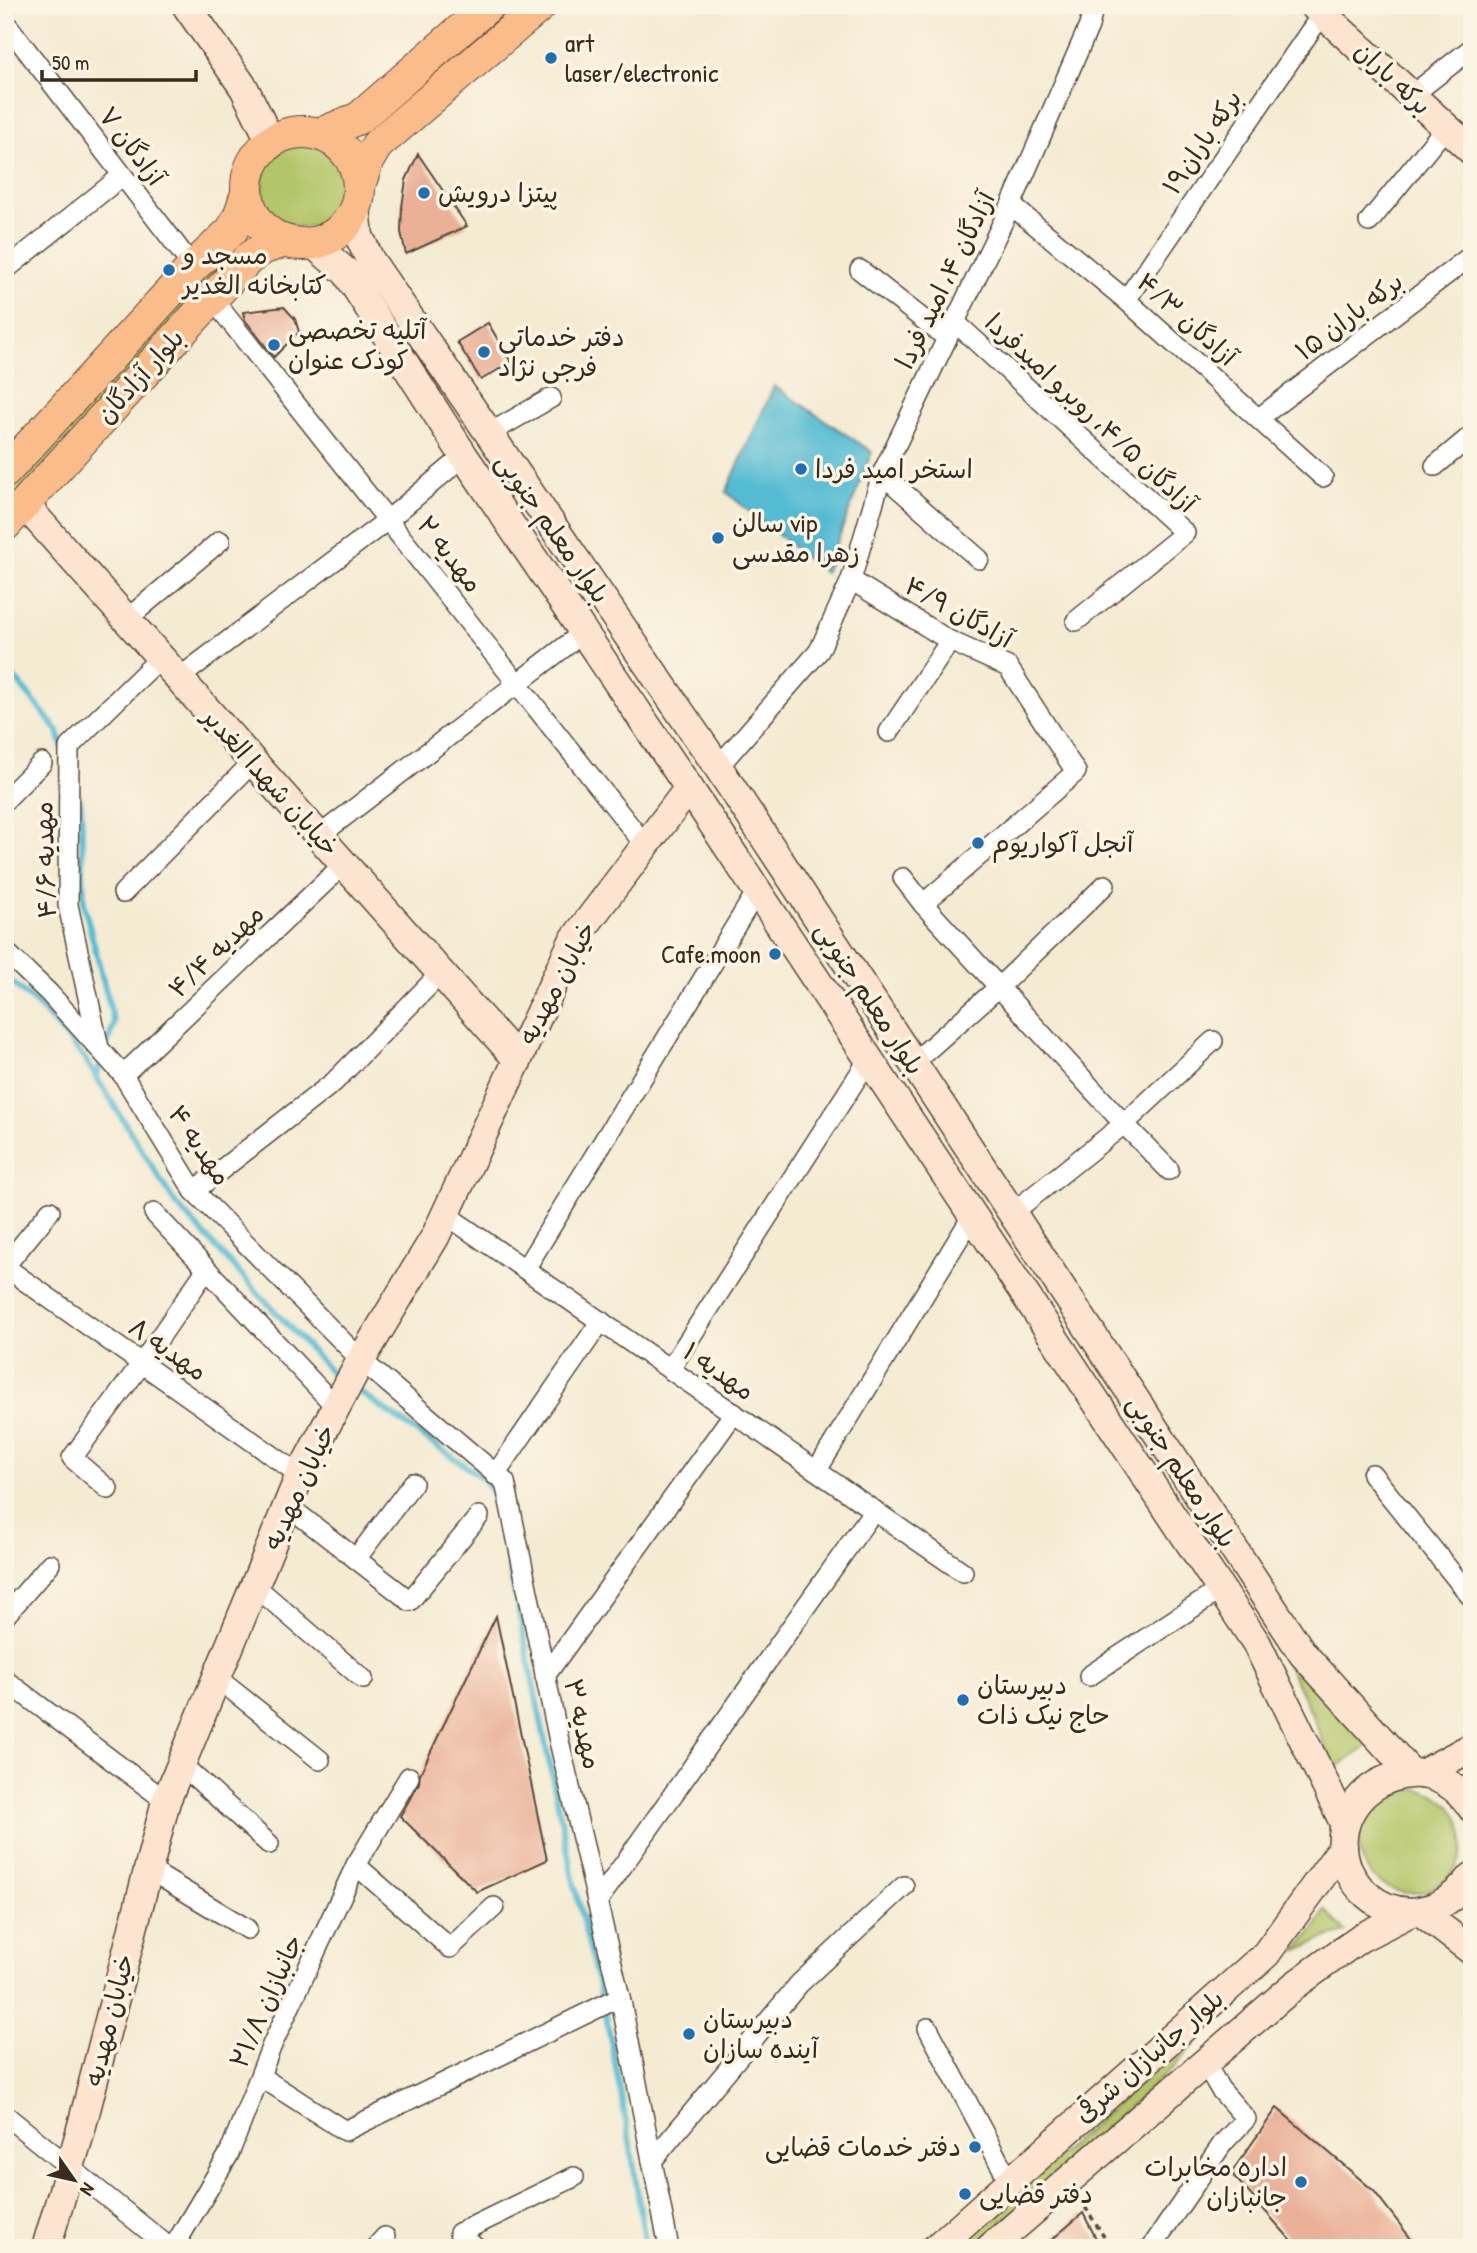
<svg xmlns="http://www.w3.org/2000/svg" width="1477" height="2253" font-family="'Patrick Hand','Playpen Sans Arabic',sans-serif">
	<style>
		.green { fill: #b2c568; stroke: #767843; stroke-width: 2 }
		.water { fill: #55bbd3; stroke: #487278; stroke-width: 2 }
		.lines { fill: none; stroke-linecap: round; stroke-linejoin: round }
		.stream { stroke: #55bbd3; stroke-width: 6 }
		.building { fill: #eab098 }
		.street-casing { stroke: #574739; stroke-width: 22 }
		.secondary-casing { stroke: #574739; stroke-width: 31 }
		.primary-casing { stroke: #574739; stroke-width: 34 }
		.path { stroke: #574739; stroke-width: 3.5; stroke-dasharray: 5 5; stroke-linecap: butt }
		.street { stroke: #fff; stroke-width: 19 }
		.secondary { stroke: #fde4d1; stroke-width: 28 }
		.primary { stroke: #fabc8b; stroke-width: 32 }
		.poi-dot { fill: #1f6fb2; stroke: #fcf5e5; stroke-width: 2.5 }
		.labels { text-anchor: middle; stroke-width: 7; stroke-linejoin: round; paint-order: stroke }
		.poi-label { font-size: 26px; fill: #3b2a1e; stroke: #fcf5e5; text-anchor: start }
		.street-label { font-size: 26px; fill: #3b2a1e; stroke: #fcf5e5 }
	</style>
	<rect width="100%" height="100%" fill="#fcf5e5"/>
	<filter id="ink" filterUnits="userSpaceOnUse"><feTurbulence type="fractalNoise" baseFrequency=".0143" numOctaves="2"/><feDisplacementMap in="SourceGraphic" scale="14" xChannelSelector="R" yChannelSelector="G"/><feConvolveMatrix kernelMatrix="1 2 1 2 8 2 1 2 1" color-interpolation-filters="sRGB"/></filter>
	<filter id="wash" filterUnits="userSpaceOnUse"><feTurbulence type="fractalNoise" baseFrequency=".00686" numOctaves="4" result="noise"/><feDisplacementMap in="SourceGraphic" scale="28" xChannelSelector="R" yChannelSelector="G"/><feGaussianBlur stdDeviation="1.57" result="paint"/><feColorMatrix in="noise" values="0 0 0 0 0 0 0 0 0 0 0 0 0 0 0 0 0 1.4 0 .05"/><feComposite in="paint" operator="in"/></filter>
	<g filter="url(#wash)">
		<rect width="100%" height="100%" fill="#f4ebd3"/>
		<g class="green">
			<circle cx="303" cy="186" r="41"/>
			<path d="M236,241L244,251L5,517V493Z"/>
			<path d="M1284,1657L1343,1721L1370,1745L1334,1769L1310,1710Z"/>
			<circle cx="1411" cy="1841" r="52"/>
			<path d="M1325,1910L1346,1932L1327,1937L1294,1952L1313,1931Z"/>
			<path d="M1249,1986L1175,2066L974,2248H955Z"/>
		</g>
		<path class="water" d="M774,386L872,452L825,573L726,492Z"/>
		<g class="lines">
			<g class="stream">
				<path d="M5,666L58,731L63,750"/>
				<path d="M76,790L81,804L84,905L114,1023L96,1078"/>
				<path d="M5,976L43,1010L85,1059L175,1203L331,1372L343,1380"/>
				<path d="M355,1389L484,1479L495,1496L575,1888L606,2016L631,2148L646,2248"/>
			</g>
		</g>
		<g id="blocks">
			<g class="building">
				<path d="M418,154L467,226L406,254L401,232L402,207L406,180Z"/>
				<path d="M284,307L295,319L299,332L274,357L245,320L243,312Z"/>
				<path d="M488,323L511,362L481,380L457,342Z"/>
				<path d="M496,1616L547,1860L477,1892L400,1816L419,1783L420,1774Z"/>
				<path d="M1277,2108L1374,2191L1418,2248H1298L1231,2173Z"/>
				<path d="M1083,2213L1101,2248H1042Z"/>
			</g>
		</g>
	</g>
	<g filter="url(#ink)">
		<use href="#blocks" fill-opacity="0" stroke="#574739" stroke-width="2"/>
		<g class="lines">
			<g class="street-casing">
				<g id="street">
					<path d="M5,22L193,267"/>
					<path d="M1412,95L1472,48"/>
					<path d="M1011,205L1126,300L1323,477"/>
					<path d="M1369,222L1446,127"/>
					<path d="M5,270L122,176"/>
					<path d="M860,270L947,338"/>
					<path d="M211,297L645,845"/>
					<path d="M1126,300L1322,14"/>
					<path d="M955,322L1185,533L1076,621"/>
					<path d="M1259,418L1472,255"/>
					<path d="M488,434L551,398"/>
					<path d="M1435,466L1472,435"/>
					<path d="M882,474L979,559"/>
					<path d="M851,580L950,641L1008,667L1076,772L923,904L1124,1124L1169,1170"/>
					<path d="M127,619L220,541"/>
					<path d="M179,678L389,519L464,456"/>
					<path d="M889,732L950,641"/>
					<path d="M718,767L819,651L851,580L882,474L1011,205L1089,26L1094,5"/>
					<path d="M5,800L42,763"/>
					<path d="M319,836L584,632"/>
					<path d="M903,878L923,904"/>
					<path d="M123,893L253,762"/>
					<path d="M5,951L49,993L123,1075L194,1191L361,1360L505,1482L559,1741L622,2006L669,2248"/>
					<path d="M99,1048L68,905L69,747L161,657"/>
					<path d="M913,1063L1000,986L1105,885"/>
					<path d="M123,1075L344,864"/>
					<path d="M194,1191L334,1082L441,973"/>
					<path d="M154,1213L337,1408"/>
					<path d="M1012,1213L1124,1124L1213,1041"/>
					<path d="M445,1214L963,1572"/>
					<path d="M5,1266L50,1211"/>
					<path d="M5,1267L300,1475"/>
					<path d="M525,1269L757,891"/>
					<path d="M670,1369L869,1059"/>
					<path d="M817,1470L973,1215"/>
					<path d="M1372,1474L1472,1598"/>
					<path d="M495,1475L601,1321"/>
					<path d="M108,1489L72,1458L142,1363L206,1270"/>
					<path d="M288,1506L410,1601L479,1516"/>
					<path d="M356,1559L413,1483"/>
					<path d="M255,1586L363,1679"/>
					<path d="M5,1616L50,1564"/>
					<path d="M545,1676L734,1413"/>
					<path d="M1089,1676L1221,1589"/>
					<path d="M217,1678L320,1760"/>
					<path d="M5,1680L166,1801"/>
					<path d="M181,1764L269,1844"/>
					<path d="M356,1865L450,1948L494,1907"/>
					<path d="M148,1869L247,1929"/>
					<path d="M597,1902L874,1510"/>
					<path d="M928,2028L1009,2181"/>
					<path d="M261,2077L345,2131L620,1997"/>
					<path d="M5,2115L170,2248"/>
					<path d="M652,2161L799,1984L904,1886"/>
					<path d="M173,2248L229,2154L272,2045L356,1865L409,1777"/>
					<path d="M375,2248L385,2237"/>
					<path d="M476,2248L459,2233L574,2177"/>
					<path d="M1151,2248L1223,2143L1246,2119L1220,2089L1205,2063"/>
				</g>
			</g>
			<g class="secondary-casing">
				<g id="secondary">
					<path d="M186,5L244,88L271,142"/>
					<path d="M1313,5L1472,151"/>
					<path d="M356,207L359,236L370,260L718,767L1303,1654L1411,1773"/>
					<path d="M312,243L346,272L464,456L689,788L1257,1644L1345,1825"/>
					<path d="M24,504L518,1060"/>
					<path d="M1422,1774L1472,1747"/>
					<path d="M1472,1808C1459,1787 1435,1771 1409,1774C1391,1776 1375,1783 1362,1796C1300,1863 1401,1966 1472,1877"/>
					<path d="M1421,1912L1472,1951"/>
					<path d="M46,2248L80,2133L166,1801L300,1475L361,1360L435,1237L573,941L689,788"/>
					<path d="M936,2248L1266,1954L1343,1847"/>
					<path d="M990,2248L1295,1985L1360,1938L1411,1912"/>
				</g>
			</g>
			<g class="primary-casing">
				<g id="primary">
					<circle cx="303" cy="188" r="56"/>
					<path d="M320,134L359,118L489,5"/>
					<path d="M359,186L367,162L377,145L541,5"/>
					<path d="M5,472L193,267L232,230L240,214L247,193"/>
					<path d="M5,525L248,259L264,248L285,241"/>
				</g>
			</g>
			<path class="path" d="M1080,2199L1111,2248"/>
			<use href="#street" class="street"/>
			<use href="#secondary" class="secondary"/>
			<use href="#primary" class="primary"/>
		</g>
	</g>
	<g class="poi-dot">
		<circle cx="551" cy="58" r="7"/>
		<circle cx="424" cy="193" r="7"/>
		<circle cx="169" cy="270" r="7"/>
		<circle cx="274" cy="345" r="7"/>
		<circle cx="484" cy="352" r="7"/>
		<circle cx="801" cy="469" r="7"/>
		<circle cx="718" cy="538" r="7"/>
		<circle cx="978" cy="843" r="7"/>
		<circle cx="775" cy="954" r="7"/>
		<circle cx="963" cy="1700" r="7"/>
		<circle cx="689" cy="2034" r="7"/>
		<circle cx="975" cy="2147" r="7"/>
		<circle cx="1301" cy="2182" r="7"/>
		<circle cx="965" cy="2194" r="7"/>
	</g>
	<g class="labels">
		<g class="poi-label">
			<text x="565" y="52">art<tspan x="565" dy="30">laser/electronic</tspan></text>
			<text x="438" y="202">پیتزا درویش</text>
			<text x="183" y="264">مسجد و<tspan x="183" dy="30">کتابخانه الغدیر</tspan></text>
			<text x="288" y="339">آتلیه تخصصی<tspan x="288" dy="30">کودک عنوان</tspan></text>
			<text x="498" y="346">دفتر خدماتی<tspan x="498" dy="30">فرجی نژاد</tspan></text>
			<text x="815" y="478">استخر امید فردا</text>
			<text x="732" y="532">سالن vip<tspan x="732" dy="30">زهرا مقدسی</tspan></text>
			<text x="992" y="852">آنجل آکواریوم</text>
			<text x="761" y="963" text-anchor="end">Cafe.moon</text>
			<text x="977" y="1694">دبیرستان<tspan x="977" dy="30">حاج نیک ذات</tspan></text>
			<text x="703" y="2028">دبیرستان<tspan x="703" dy="30">آینده سازان</tspan></text>
			<text x="961" y="2156" text-anchor="end">دفتر خدمات قضایی</text>
			<text x="1287" y="2176" text-anchor="end">اداره مخابرات<tspan x="1287" dy="30">جانبازان</tspan></text>
			<text x="979" y="2203">دفتر قضایی</text>
		</g>
		<g class="street-label">
			<text transform="translate(1393 78) rotate(43)" y="9">برکه باران</text>
			<text transform="translate(1202 142) rotate(-56)" y="9">برکه باران۱۹</text>
			<text transform="translate(132 146) rotate(53)" y="9">آزادگان ۷</text>
			<text transform="translate(945 280) rotate(-64)" y="9">آزادگان ۴، امید فردا</text>
			<text transform="translate(1349 316) rotate(-37)" y="9">برکه باران ۱۵</text>
			<text transform="translate(1187 319) rotate(42)" y="9">آزادگان ۴/۳</text>
			<text transform="translate(140 376) rotate(-48)" y="9">بلوار آزادگان</text>
			<text transform="translate(1091 413) rotate(43)" y="9">آزادگان ۴/۵، روبرو امیدفردا</text>
			<text transform="translate(553 528) rotate(55)" y="9">بلوار معلم جنوبی</text>
			<text transform="translate(450 554) rotate(52)" y="9">مهدیه ۲</text>
			<text transform="translate(959 612) rotate(29)" y="9">آزادگان ۴/۹</text>
			<text transform="translate(271 782) rotate(48)" y="9">خیابان شهدا الغدیر</text>
			<text transform="translate(45 860) rotate(-92)" y="9">مهدیه ۴/۶</text>
			<text transform="translate(216 951) rotate(-44)" y="9">مهدیه ۴/۴</text>
			<text transform="translate(557 983) rotate(-62)" y="9">خیابان مهدیه</text>
			<text transform="translate(870 998) rotate(57)" y="9">بلوار معلم جنوبی</text>
			<text transform="translate(200 1145) rotate(56)" y="9">مهدیه ۴</text>
			<text transform="translate(168 1349) rotate(35)" y="9">مهدیه ۸</text>
			<text transform="translate(719 1371) rotate(35)" y="9">مهدیه ۱</text>
			<text transform="translate(1182 1471) rotate(57)" y="9">بلوار معلم جنوبی</text>
			<text transform="translate(299 1487) rotate(-65)" y="9">خیابان مهدیه</text>
			<text transform="translate(583 1724) rotate(77)" y="9">مهدیه ۳</text>
			<text transform="translate(266 2001) rotate(-66)" y="9">جانبازان ۲۱/۸</text>
			<text transform="translate(109 2020) rotate(-76)" y="9">خیابان مهدیه</text>
			<text transform="translate(1149 2056) rotate(-41)" y="9">بلوار جانبازان شرقی</text>
		</g>
	</g>
	<rect width="1477" height="2253" fill="none" stroke="#fcf5e5" stroke-width="28"/>
	<g transform="translate(74 2180) rotate(124)" stroke="#fcf5e5" stroke-width="5" paint-order="stroke">
	<path d="M0-5L12 26L0 18L-12 26Z" fill="#3b2a1e"/>
	<text y="-10" font-size="19" font-weight="bold" text-anchor="middle" fill="#3b2a1e">N</text>
	</g>
	<path d="M42 70v10h154v-10" fill="none" stroke="#3b2a1e" stroke-width="3.5"/>
	<text x="52" y="70" font-size="21" fill="#3b2a1e" stroke="#fcf5e5" stroke-width="5" paint-order="stroke">50 m</text>
</svg>
